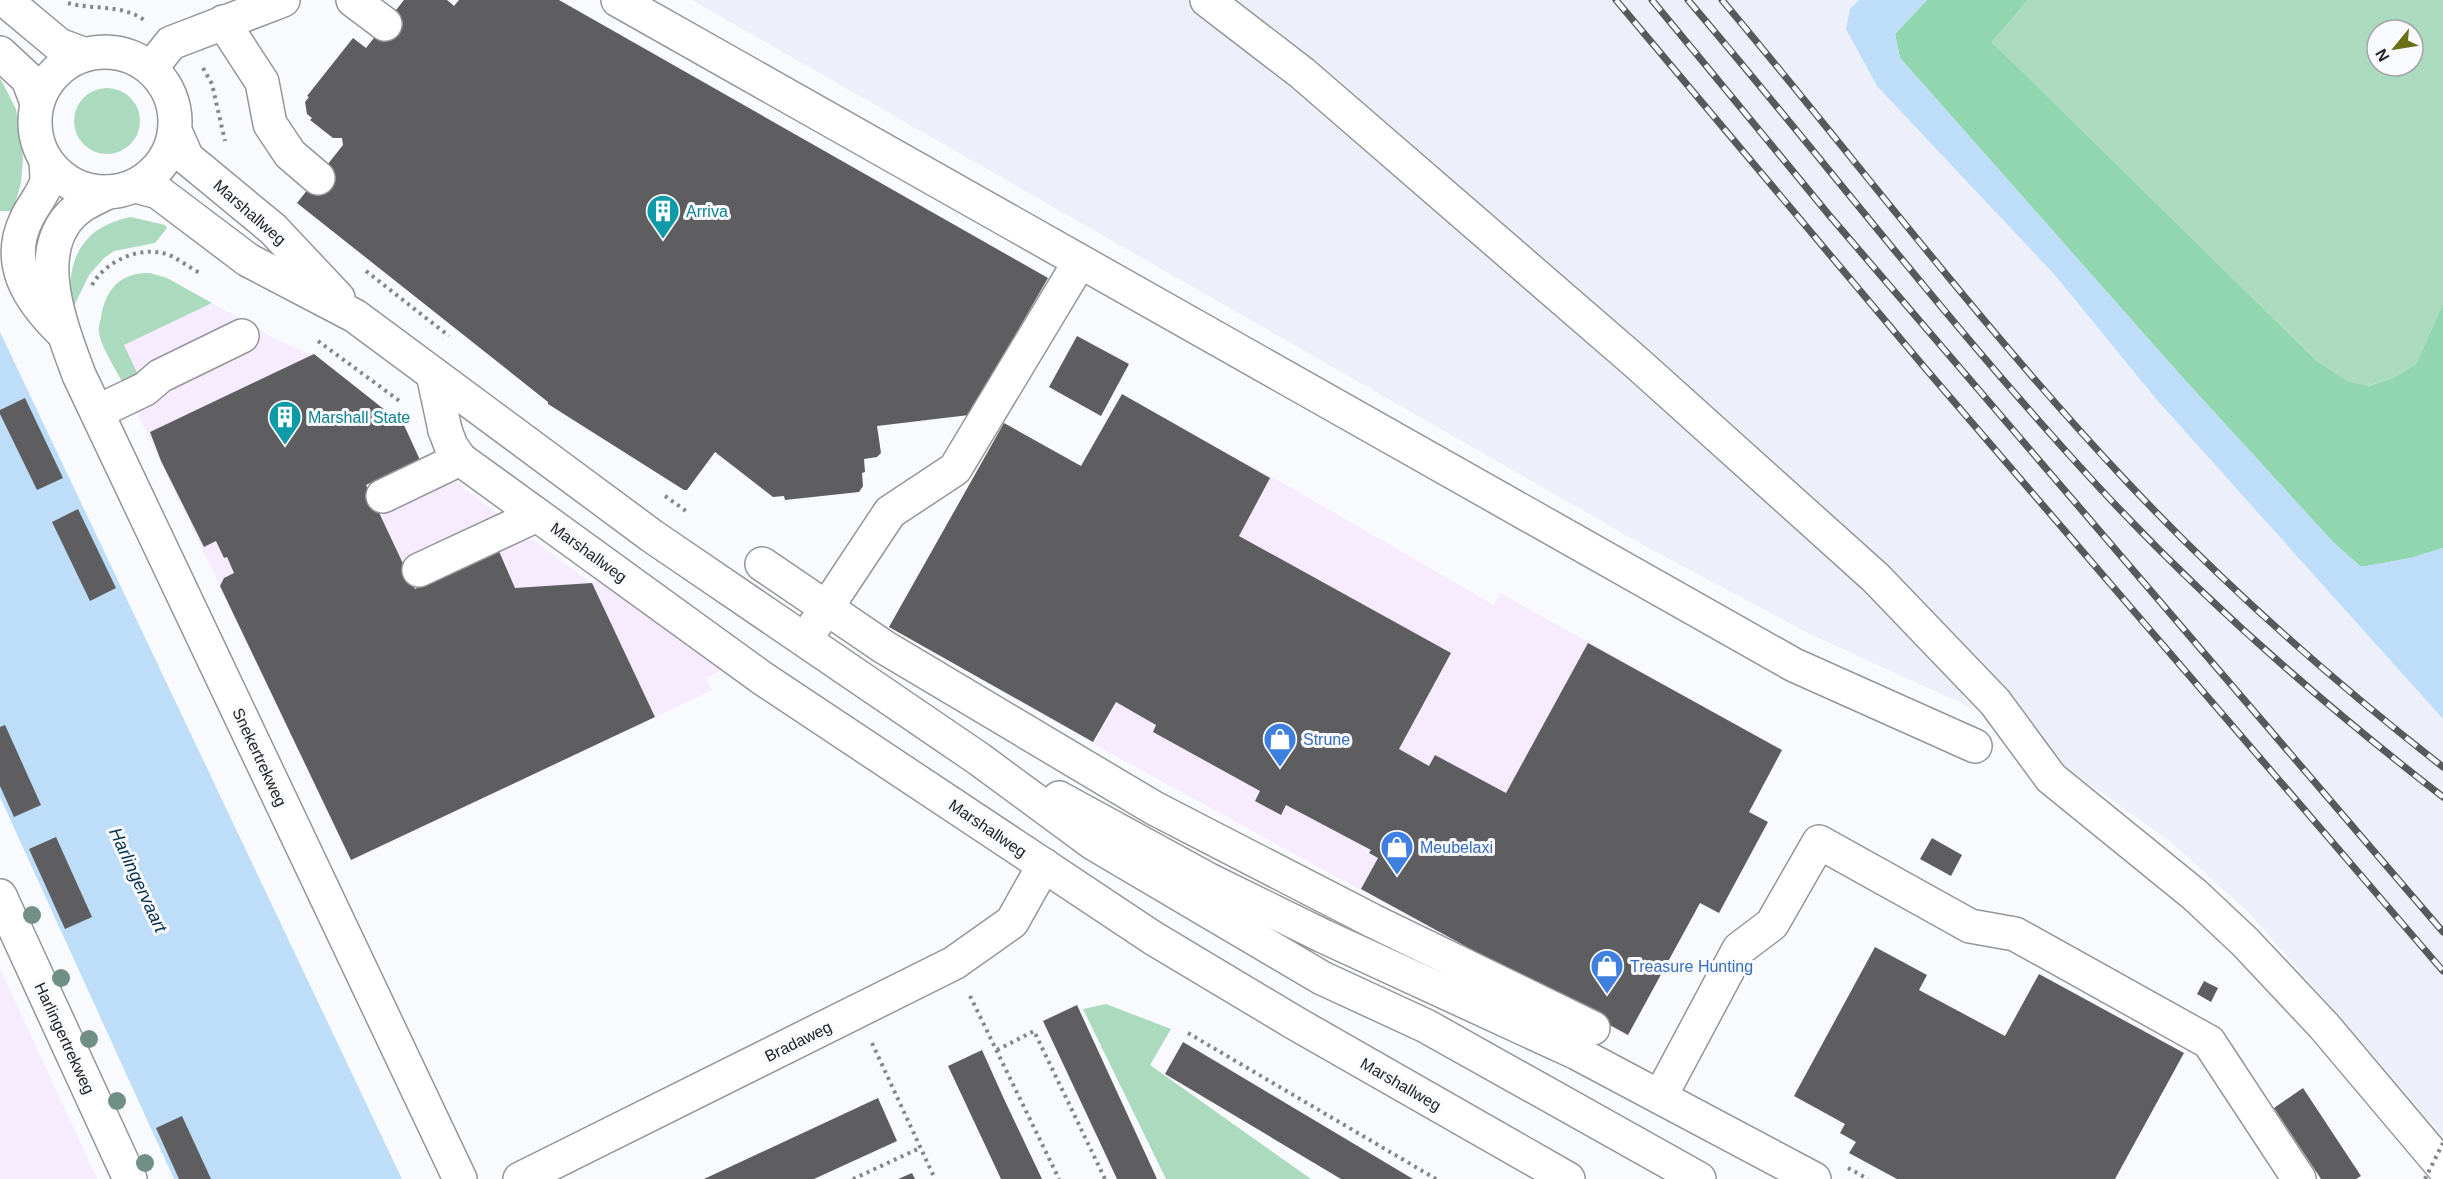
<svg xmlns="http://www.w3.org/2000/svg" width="2443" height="1179" font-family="Arial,sans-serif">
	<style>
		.commercial { fill: #f7ebff }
		.built { fill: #edf0fb }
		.green { fill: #abdabf; fill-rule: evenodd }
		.forest { fill: #92d6b0 }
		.water { fill: #bdddf9 }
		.building { fill: #5e5e61 }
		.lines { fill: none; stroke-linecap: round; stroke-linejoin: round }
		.minor-casing { stroke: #959699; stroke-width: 36 }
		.major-casing { stroke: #959699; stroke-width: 36 }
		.path { stroke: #858688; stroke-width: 4; stroke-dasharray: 3 4.5; stroke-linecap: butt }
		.minor { stroke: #fff; stroke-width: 33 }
		.major { stroke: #fff; stroke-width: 33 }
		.rail-casing { stroke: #58595b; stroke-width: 7 }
		.rail { stroke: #f9fafd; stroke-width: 4.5; stroke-dasharray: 14; stroke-linecap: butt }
		.path-bridge { stroke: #858688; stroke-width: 4; stroke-dasharray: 3 4.5; stroke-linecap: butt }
		.tree { fill: #719085 }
		.labels { text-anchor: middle; stroke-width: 6; stroke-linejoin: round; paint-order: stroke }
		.culture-label { font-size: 16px; fill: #0d838f; stroke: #f9fafd; text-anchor: start }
		.street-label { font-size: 16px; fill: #232425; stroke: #f9fafd }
		.shop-label { font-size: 16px; fill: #366cbe; stroke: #f9fafd; text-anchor: start }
		.water-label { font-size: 18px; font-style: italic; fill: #05304e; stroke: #f9fafd }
	</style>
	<rect width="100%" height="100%" fill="#f9fafd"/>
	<g class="commercial">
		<path d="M212,303L281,342L313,355L404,425L420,461L424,459L591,583L601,578L725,668L706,678L712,690L351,861L125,387L123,345Z"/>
		<path d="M1246,462L1494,605L1500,593L1782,750L1627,1036L1094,744Z"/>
		<path d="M0,968L97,1179H0Z"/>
	</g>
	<path class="built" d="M692,0H1859L1850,9L2054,274L2157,400L2443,719V1136L2251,915L2171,842L2054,759L2046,746L2043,734L1960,692L1974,709L1810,634L1645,546Z"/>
	<g class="green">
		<path d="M2028,0H2443V303L2416,364L2393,378L2367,386L2348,381L2317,361L1992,42ZM2377,30H2413V66H2377Z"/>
		<path d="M0,78L16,109L23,158L21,183L13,211H0Z"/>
		<circle cx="107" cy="121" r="33"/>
		<path d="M131,217L165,225L167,228L155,243L114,251L104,258L89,275L74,306L71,304C66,258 84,226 131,217Z"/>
		<path d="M150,273L167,278L212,303L124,345L140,379L125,387C118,373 100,346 99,332C98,328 100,322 101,318C105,290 120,272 150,273Z"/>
		<path d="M1106,1004L1171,1029L1150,1065L1311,1179H1166L1083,1009Z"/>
	</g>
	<path class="forest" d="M1927,0H2028L1992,42L2317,361L2348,381L2368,386L2393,378L2416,364L2443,303V548L2411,558L2361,567L2333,542L2182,377L1900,58L1895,34Z"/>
	<g class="water">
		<path d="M1859,0H1927L1895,34L1900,58L2182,377L2333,542L2361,567L2411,558L2443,548V719L2157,400L2054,274L1877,86L1846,29L1850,9Z"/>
		<path d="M0,332L402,1179H174L0,797Z"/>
	</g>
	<g class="building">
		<path d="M404,0H447L454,6L459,0H559L1048,278L969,415L877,426L881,453L877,457L864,459L865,472L862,473L863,486L859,492L785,500L784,496L773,497L715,452L687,490H684L548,404V402L297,203L343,145L342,138H333L310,120L312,118L307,114L305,102L309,97L307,96L353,38L366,48Z"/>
		<path d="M1077,336L1129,364L1101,416L1049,387Z"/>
		<path d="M314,354L404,425L420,460L366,485L415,589L498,549L515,588L592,583L655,717L351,860L220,586L224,578L234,573L227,557L224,558L216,541L204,547L161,461L150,432Z"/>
		<path d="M1122,394L1270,478L1239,536L1451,653L1399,749L1429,766L1435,755L1506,793L1588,643L1782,750L1749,812L1768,822L1719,913L1700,903L1628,1035L1361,889L1378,858L1369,853L1371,850L1286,805L1281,815L1255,801L1260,791L1153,732L1156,725L1116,702L1093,742L889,627L1004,423L1081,466Z"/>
		<path d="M25,398L63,478L37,490L0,414V410Z"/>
		<path d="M78,509L116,588L90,601L52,522Z"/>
		<path d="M5,725L41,805L14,817L0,786V727Z"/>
		<path d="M56,837L92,917L65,929L29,849Z"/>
		<path d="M1932,838L1962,855L1951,876L1920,859Z"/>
		<path d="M1875,947L1927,975L1919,990L2005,1036L2039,974L2184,1053L2115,1179H1897L1849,1153L1856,1142L1840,1133L1845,1124L1794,1096Z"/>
		<path d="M2204,981L2218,988L2211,1002L2197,994Z"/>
		<path d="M1077,1005L1129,1118L1157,1179H1117L1043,1021Z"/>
		<path d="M1183,1042L1200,1052L1413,1179H1341L1165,1074Z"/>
		<path d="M982,1050L1004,1099L1042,1179H1001L948,1066Z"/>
		<path d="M2303,1088L2361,1176L2356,1179H2321L2274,1108Z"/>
		<path d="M878,1098L897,1141L814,1179H704Z"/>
		<path d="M182,1116L211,1179H179L156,1128Z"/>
		<path d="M912,1173L915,1179H898Z"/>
	</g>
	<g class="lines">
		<g class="minor-casing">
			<g id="minor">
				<path d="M353,0L385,24"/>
				<path d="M618,0L1794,665L1975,746"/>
				<path d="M1207,0L1302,73L1637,363L1876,578L1995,702L2051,778L2195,895L2245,942L2324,1026L2443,1167"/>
				<path d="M223,22L262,82L270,124L290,154L318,178"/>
				<path d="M151,68L171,43L283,0"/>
				<path d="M46,161C46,167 48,177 46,184C42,196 31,208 26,220C5,264 30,300 60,330"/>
				<path d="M108,192C100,196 91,200 83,205C26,242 61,326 79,375L460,1179"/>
				<path d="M97,412L145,389L160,376L242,336"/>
				<path d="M445,430L451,446L460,459L762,678L1153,938L1295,1023L1568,1179"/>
				<path d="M383,496L460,459"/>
				<path d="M762,564L884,647L1154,808L1373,921L1593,1028"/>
				<path d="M419,570L537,515"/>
				<path d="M815,625L890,512L955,469L1079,263"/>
				<path d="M0,896L130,1179"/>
				<path d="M1660,1097L1739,949L1772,924L1819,842L1970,926L2015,934L2209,1042L2299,1179"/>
				<path d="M520,1179L954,963L1012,922L1044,865"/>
			</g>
		</g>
		<g class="major-casing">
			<g id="major">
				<path d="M5,0L59,45L83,54"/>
				<circle cx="105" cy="122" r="70"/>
				<path d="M0,53L28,79L37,103"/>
				<path d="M175,131L187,158L273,229L338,298"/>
				<path d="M136,186L158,192L248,260L355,316L652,536L979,759L1093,843L1322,978L1426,1026L1699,1179"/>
				<path d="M433,374L445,430"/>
				<path d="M1059,798L1209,880L1323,936L1577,1053L1814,1179"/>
			</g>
		</g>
		<g class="path">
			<path d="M68,3C93,10 122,4 144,20"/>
			<path d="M203,68L212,84L225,141"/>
			<path d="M366,271L449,336"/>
			<path d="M92,285C104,263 136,247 162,253C174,255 188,267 200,273"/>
			<path d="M318,341L401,402"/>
			<path d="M665,496L686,511"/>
			<path d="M970,996L1059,1179"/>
			<path d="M1188,1033L1436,1179"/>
			<path d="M872,1043L935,1179"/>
			<path d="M997,1050L1034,1031L1105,1179"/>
			<path d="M1848,1168L1868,1179"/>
			<path d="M853,1179L920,1148"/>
		</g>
		<use href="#minor" class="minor"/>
		<use href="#major" class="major"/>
		<g class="rail-casing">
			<g id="rail">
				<path d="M1616,0L1925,368L2443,971"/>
				<path d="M1652,0L1829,215L2443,932"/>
				<path d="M1688,0C1824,160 1952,328 2094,482C2200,597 2319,701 2443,797"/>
				<path d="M1722,0C1857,161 1984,330 2128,483C2225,586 2332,680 2443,767"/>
			</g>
		</g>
		<use href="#rail" class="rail"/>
		<path class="path-bridge" d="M2425,1179L2443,1143"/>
	</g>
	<g class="tree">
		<circle cx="32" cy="915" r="9"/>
		<circle cx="61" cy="978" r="9"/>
		<circle cx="89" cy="1039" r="9"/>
		<circle cx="117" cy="1101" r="9"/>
		<circle cx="145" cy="1163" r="9"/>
	</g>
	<defs>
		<g id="building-pin" transform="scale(1.725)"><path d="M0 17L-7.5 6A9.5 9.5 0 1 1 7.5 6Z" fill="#0f9aa8" stroke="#f9fafd"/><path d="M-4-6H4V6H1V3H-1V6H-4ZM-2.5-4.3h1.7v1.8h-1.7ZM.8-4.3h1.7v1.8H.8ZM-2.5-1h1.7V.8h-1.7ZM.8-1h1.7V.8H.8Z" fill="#fff"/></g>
		<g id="shop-pin" transform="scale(1.725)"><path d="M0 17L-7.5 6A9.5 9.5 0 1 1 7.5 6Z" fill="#3f7fe0" stroke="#f9fafd"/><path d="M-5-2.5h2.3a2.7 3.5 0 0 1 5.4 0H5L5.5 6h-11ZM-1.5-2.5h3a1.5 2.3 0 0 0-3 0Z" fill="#fff"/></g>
	</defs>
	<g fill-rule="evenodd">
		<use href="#building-pin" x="663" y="211"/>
		<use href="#building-pin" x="285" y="417"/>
		<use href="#shop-pin" x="1280" y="739"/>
		<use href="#shop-pin" x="1397" y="847"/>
		<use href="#shop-pin" x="1607" y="966"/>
	</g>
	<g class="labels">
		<g class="culture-label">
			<text x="686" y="217">Arriva</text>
			<text x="308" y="423">Marshall State</text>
		</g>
		<g class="street-label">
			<text transform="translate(250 212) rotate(41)" y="6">Marshallweg</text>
			<text transform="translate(589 552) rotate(36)" y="6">Marshallweg</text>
			<text transform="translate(260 757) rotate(65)" y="6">Snekertrekweg</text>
			<text transform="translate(988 828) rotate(34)" y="6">Marshallweg</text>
			<text transform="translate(65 1038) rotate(65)" y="6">Harlingertrekweg</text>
			<text transform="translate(798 1041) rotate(-26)" y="6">Bradaweg</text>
			<text transform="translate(1401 1084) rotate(30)" y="6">Marshallweg</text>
		</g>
		<g class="shop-label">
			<text x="1303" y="745">Strune</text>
			<text x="1420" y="853">Meubelaxi</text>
			<text x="1630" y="972">Treasure Hunting</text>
		</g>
		<g class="water-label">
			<text transform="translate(138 880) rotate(65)" y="6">Harlingervaart</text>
		</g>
	</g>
	<g transform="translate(2395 48) rotate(240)"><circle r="28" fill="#f9fafd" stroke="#a3a4a7" stroke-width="1.5"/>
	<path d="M0-4.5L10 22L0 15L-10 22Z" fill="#6a7016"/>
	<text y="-9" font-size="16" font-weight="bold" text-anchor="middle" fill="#232425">N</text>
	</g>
</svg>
